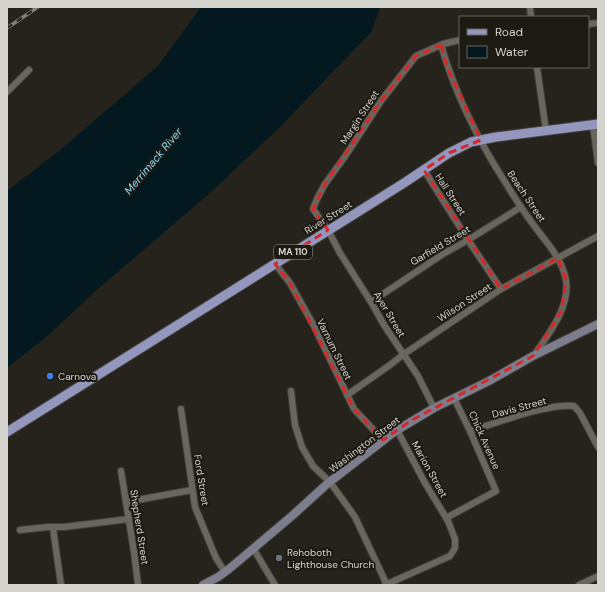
<svg xmlns="http://www.w3.org/2000/svg" width="605" height="592" font-family="'DM Sans',sans-serif">
	<style>
		.water { fill: #03181f }
		.lines { fill: none; stroke-linecap: round; stroke-linejoin: round }
		.street-casing { stroke: #42403a; stroke-width: 8 }
		.secondary-casing { stroke: #42403a; stroke-width: 10 }
		.primary-casing { stroke: #42403a; stroke-width: 11 }
		.street { stroke: #68665d; stroke-width: 6 }
		.secondary { stroke: #7d7e8d; stroke-width: 8 }
		.primary { stroke: #9396bd; stroke-width: 9 }
		.rail-casing { stroke: #82807a; stroke-width: 3.5 }
		.rail { stroke: #1c1a13; stroke-width: 2; stroke-dasharray: 6; stroke-linecap: butt }
		.marked { fill: none; stroke: #d62828; stroke-width: 3; stroke-dasharray: 8 5; stroke-linejoin: round }
		.shop-dot { fill: #3f7fe0; stroke: #1c1a13; stroke-width: 1.5 }
		.worship-dot { fill: #6b7280; stroke: #1c1a13; stroke-width: 1.5 }
		.labels { text-anchor: middle; stroke-width: 4; stroke-linejoin: round; paint-order: stroke }
		.shield { fill: #1c1a13; stroke: #9d9b95; stroke-width: 1 }
		.shield-label { font-size: 9px; font-weight: bold; fill: #d4d2cd }
		.street-label { font-size: 10px; fill: #d4d2cd; stroke: #1c1a13 }
		.poi-label { font-size: 10px; fill: #d4d2cd; stroke: #1c1a13; text-anchor: start }
		.water-label { font-size: 11px; font-style: italic; fill: #8ddcfa; stroke: #1c1a13 }
	</style>
	<rect width="100%" height="100%" fill="#25231c"/>
	<path class="water" d="M201,7H380L371,32L280,127L211,192L100,287L45,338L7,368V191L59,151L158,66Z"/>
	<g class="lines">
		<g class="street-casing">
			<g id="street">
				<path d="M530,7L531,17"/>
				<path d="M588,24L598,23"/>
				<path d="M441,45C455,93 478,140 505,182C513,195 521,208 530,220C543,239 562,257 566,280C570,308 549,333 535,354"/>
				<path d="M537,67L546,131"/>
				<path d="M7,92L29,70"/>
				<path d="M593,125L598,163"/>
				<path d="M424,170L468,240L501,289"/>
				<path d="M275,264L290,283L314,326L354,409L383,440"/>
				<path d="M371,302L443,254L468,240L521,207"/>
				<path d="M291,391L295,425L302,447L313,466L330,482L355,517L387,585"/>
				<path d="M347,395L390,365L404,354L501,289L598,236"/>
				<path d="M434,408L418,376L384,325L371,302L340,253L328,230L313,209L317,199L325,184L344,158L381,101L416,56L443,44L460,40"/>
				<path d="M181,409L195,507L216,558L225,572"/>
				<path d="M470,431C497,423 548,403 574,406L580,413L598,447"/>
				<path d="M121,471L134,552L138,585"/>
				<path d="M126,502L192,490"/>
				<path d="M446,518L496,491L470,431L454,398"/>
				<path d="M53,528L61,585"/>
				<path d="M20,530L48,527H64L129,519"/>
				<path d="M253,548L275,585"/>
				<path d="M385,585L450,556L455,548V539L448,521L425,483L397,430"/>
				<path d="M579,585L598,576"/>
			</g>
		</g>
		<g class="secondary-casing">
			<path id="secondary" d="M203,585L218,577L229,569L293,515L327,484L394,432L434,408L489,381L533,356L598,324"/>
		</g>
		<g class="primary-casing">
			<path id="primary" d="M7,432L404,183L449,153L471,142L496,137L598,124"/>
		</g>
		<use href="#street" class="street"/>
		<use href="#secondary" class="secondary"/>
		<use href="#primary" class="primary"/>
		<g class="rail-casing">
			<path id="rail" d="M7,28L38,7"/>
		</g>
		<use href="#rail" class="rail"/>
	</g>
	<path class="marked" d="M441,45L447,67L481,140L449,153L424,170L501,289L558,258L566,280L561,312L533,356L412,420L383,440L354,409L290,283L275,264L328,230L313,209L325,184L381,101L416,56Z"/>
	<circle class="shop-dot" cx="50" cy="376" r="4"/>
	<circle class="worship-dot" cx="279" cy="558" r="4"/>
	<g class="labels">
		<rect class="shield" x="274" y="245" width="38" height="14" rx="3"/>
		<g class="shield-label">
			<text x="293" y="255">MA 110</text>
		</g>
		<g class="street-label">
			<text transform="translate(359 117) rotate(-57)" y="4">Margin Street</text>
			<text transform="translate(451 194) rotate(57)" y="4">Hall Street</text>
			<text transform="translate(527 196) rotate(56)" y="4">Beach Street</text>
			<text transform="translate(328 217) rotate(-32)" y="4">River Street</text>
			<text transform="translate(440 245) rotate(-31)" y="4">Garfield Street</text>
			<text transform="translate(464 302) rotate(-33)" y="4">Wilson Street</text>
			<text transform="translate(390 314) rotate(59)" y="4">Ayer Street</text>
			<text transform="translate(335 349) rotate(64)" y="4">Varnum Street</text>
			<text transform="translate(519 407) rotate(-15)" y="4">Davis Street</text>
			<text transform="translate(485 440) rotate(66)" y="4">Chick Avenue</text>
			<text transform="translate(364 444) rotate(-37)" y="4">Washington Street</text>
			<text transform="translate(430 469) rotate(61)" y="4">Marion Street</text>
			<text transform="translate(202 480) rotate(81)" y="4">Ford Street</text>
			<text transform="translate(140 527) rotate(81)" y="4">Shepherd Street</text>
		</g>
		<g class="poi-label">
			<text x="58" y="380">Carnova</text>
			<text x="287" y="556">Rehoboth<tspan x="287" dy="12">Lighthouse Church</tspan></text>
		</g>
		<g class="water-label">
			<text transform="translate(153 161) rotate(-50)" y="4">Merrimack River</text>
		</g>
	</g>
	<rect width="605" height="592" fill="none" stroke="#d4d2cd" stroke-width="16"/>
	<rect x="459" y="16" width="130" height="52" fill="#1c1a13" stroke="#66645d"/>
	<rect x="467" y="29" width="20" height="6" fill="#9396bd" stroke="#66645d"/>
	<text x="495" y="36" font-size="12" fill="#d4d2cd">Road</text>
	<rect x="467" y="46" width="20" height="12" fill="#03181f" stroke="#66645d"/>
	<text x="495" y="56" font-size="12" fill="#d4d2cd">Water</text>
</svg>
